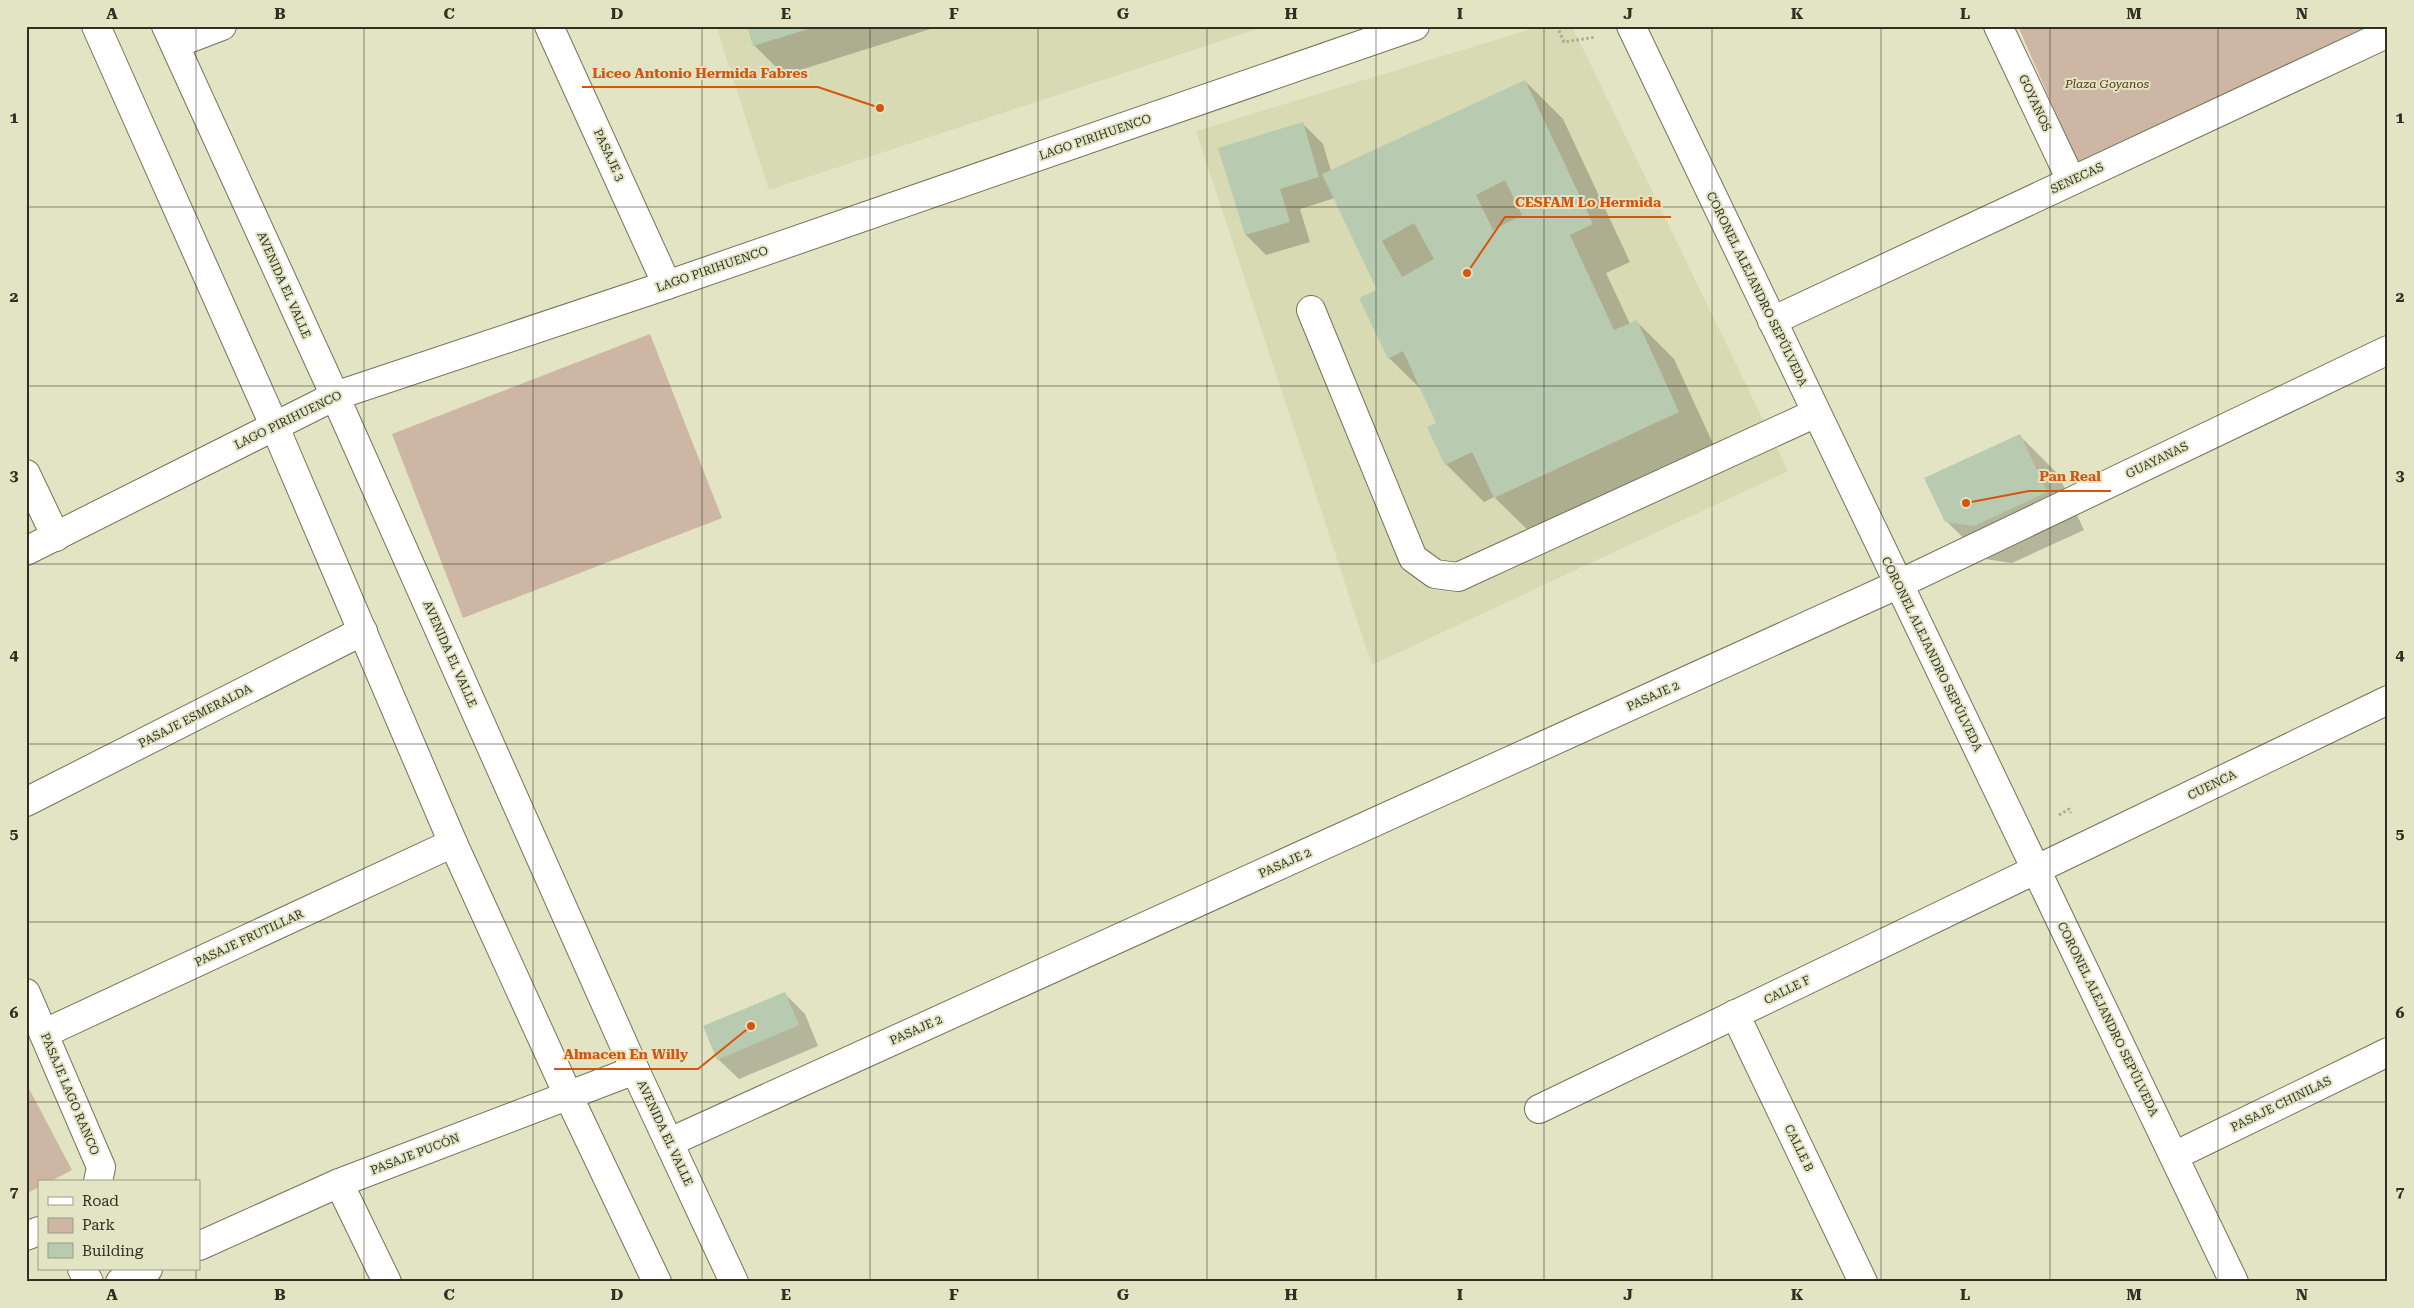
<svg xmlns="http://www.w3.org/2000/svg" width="2414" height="1308" font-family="'Roboto Serif',serif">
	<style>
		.built { fill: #d7dab3 }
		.green { fill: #ceb6a5 }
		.shadow { fill: #0003 }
		.building { fill: #b8cbb1; fill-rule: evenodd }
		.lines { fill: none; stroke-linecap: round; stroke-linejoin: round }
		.minor-casing { stroke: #727457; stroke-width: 30 }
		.path { stroke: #abad93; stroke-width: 3; stroke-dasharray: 2.5 2.5; stroke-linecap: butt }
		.minor { stroke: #fff; stroke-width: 28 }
		.grid { fill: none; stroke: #2f2f23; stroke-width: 1; stroke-opacity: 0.55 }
		.labels { text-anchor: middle; stroke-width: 4; stroke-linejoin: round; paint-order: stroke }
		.park-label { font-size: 12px; font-style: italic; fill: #593312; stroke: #e2e4c4 }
		.street-label { font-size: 12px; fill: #2f2f23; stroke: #e2e4c4 }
		.leader { fill: none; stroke: #d6550e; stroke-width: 2 }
		.callout-dot { fill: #d6550e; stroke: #e2e4c4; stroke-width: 2 }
		.callout-label { font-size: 14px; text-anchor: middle; font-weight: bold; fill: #d6550e; stroke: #e2e4c4; stroke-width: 4; stroke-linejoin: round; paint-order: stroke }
		.neatline { fill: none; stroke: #2f2f23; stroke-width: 2 }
		.grid-label { font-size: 16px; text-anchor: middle; font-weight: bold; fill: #2f2f23 }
	</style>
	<rect width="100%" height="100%" fill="#e2e4c4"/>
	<g class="built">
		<path d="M716,26H1266L769,190Z"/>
		<path d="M1542,26H1572L1788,471L1372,665L1196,131Z"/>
	</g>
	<g class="green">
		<path d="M2018,26H2367L2370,33L2077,162Z"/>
		<path d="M650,334L722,518L463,618L392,434Z"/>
		<path d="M26,1083L72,1170L49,1182H39V1187L26,1194Z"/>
	</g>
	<g class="shadow">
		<path d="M748,26H940L784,75L754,45Z"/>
		<path d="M1525,81L1563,119L1630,262L1606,273L1630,324L1636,321L1674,359L1716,450L1533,535L1494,497L1484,502L1446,464L1438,423L1424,392L1389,358L1379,291L1335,198L1300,209L1310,242L1266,255L1246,235L1303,124L1323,144L1331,171Z"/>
		<path d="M2020,436L2058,474L2084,530L2012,563L1985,559L1946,521Z"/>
		<path d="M785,994L805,1014L818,1046L739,1079L718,1059Z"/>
	</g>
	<g class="building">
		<path d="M747,26H815V27L753,46Z"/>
		<path d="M1525,80L1593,224L1570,235L1614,330L1637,320L1679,412L1494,498L1472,452L1445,465L1427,427L1436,423L1403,351L1388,359L1359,298L1377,290L1322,174ZM1505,180L1522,215L1493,230L1476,195ZM1414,223L1434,259L1402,277L1382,241Z"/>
		<path d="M1303,122L1319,177L1280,189L1290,222L1245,235L1218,148Z"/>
		<path d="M2020,434L2047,492L1974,526L1945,522L1924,478Z"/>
		<path d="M785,992L799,1025L717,1060L703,1026Z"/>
	</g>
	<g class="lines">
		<g class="minor-casing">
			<g id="minor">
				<path d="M96,26L274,425L453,843L568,1095L657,1282"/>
				<path d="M166,26L335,396L635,1070L734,1282"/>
				<path d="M549,26L667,285"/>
				<path d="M1631,26L2234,1282"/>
				<path d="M1998,26L2071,180"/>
				<path d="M175,44L222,26"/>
				<path d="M1311,310L1413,558L1435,574L1458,577L1816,413"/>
				<path d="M1772,321L2382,36"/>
				<path d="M26,474L56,537"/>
				<path d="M26,551L335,396L667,285L1415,26"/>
				<path d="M26,802L363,631"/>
				<path d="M26,993L101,1167L98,1182"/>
				<path d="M1735,1014L1863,1282"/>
				<path d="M45,1033L453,843"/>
				<path d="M1539,1109L2388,700"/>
				<path d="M670,1142L1899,584L2388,350"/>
				<path d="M2174,1156L2388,1052"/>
				<path d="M339,1183L387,1282"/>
				<path d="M26,1236L39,1231"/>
				<path d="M199,1246L339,1183L635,1070"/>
				<path d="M82,1269L89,1282"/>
				<path d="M120,1282L148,1269"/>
			</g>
		</g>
		<g class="path">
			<path d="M1557,26L1564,42L1596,37"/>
			<path d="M2059,815L2069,809L2071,813"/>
		</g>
		<use href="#minor" class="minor"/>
	</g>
	<path class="grid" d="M196,26V1182M364,26V1282M533,26V1282M702,26V1282M870,26V1282M1038,26V1282M1207,26V1282M1376,26V1282M1544,26V1282M1712,26V1282M1881,26V1282M2050,26V1282M2218,26V1282M26,207H2388M26,386H2388M26,564H2388M26,744H2388M26,922H2388M26,1102H2388M196,1269V1282"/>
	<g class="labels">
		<g class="park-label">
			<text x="2107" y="88">Plaza Goyanos</text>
		</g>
		<g class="street-label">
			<text transform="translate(2035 103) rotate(65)" y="4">GOYANOS</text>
			<text transform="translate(1095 137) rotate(-19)" y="4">LAGO PIRIHUENCO</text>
			<text transform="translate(609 155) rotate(65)" y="4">PASAJE 3</text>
			<text transform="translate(2077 178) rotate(-25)" y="4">SENECAS</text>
			<text transform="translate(712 269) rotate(-19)" y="4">LAGO PIRIHUENCO</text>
			<text transform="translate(284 285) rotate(66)" y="4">AVENIDA EL VALLE</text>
			<text transform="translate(1757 289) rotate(64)" y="4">CORONEL ALEJANDRO SEPÚLVEDA</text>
			<text transform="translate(288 420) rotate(-26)" y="4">LAGO PIRIHUENCO</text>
			<text transform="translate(2157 460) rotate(-26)" y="4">GUAYANAS</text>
			<text transform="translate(450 654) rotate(66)" y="4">AVENIDA EL VALLE</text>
			<text transform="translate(1932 654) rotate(64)" y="4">CORONEL ALEJANDRO SEPÚLVEDA</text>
			<text transform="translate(1653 696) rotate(-24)" y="4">PASAJE 2</text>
			<text transform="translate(195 716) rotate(-27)" y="4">PASAJE ESMERALDA</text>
			<text transform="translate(2212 785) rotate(-26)" y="4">CUENCA</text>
			<text transform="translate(1285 863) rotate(-24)" y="4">PASAJE 2</text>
			<text transform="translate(249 938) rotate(-25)" y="4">PASAJE FRUTILLAR</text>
			<text transform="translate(1787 990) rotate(-26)" y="4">CALLE F</text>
			<text transform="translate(2108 1019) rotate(64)" y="4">CORONEL ALEJANDRO SEPÚLVEDA</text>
			<text transform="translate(916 1030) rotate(-24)" y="4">PASAJE 2</text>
			<text transform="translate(70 1094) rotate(67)" y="4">PASAJE LAGO RANCO</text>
			<text transform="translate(2281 1104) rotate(-26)" y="4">PASAJE CHINILAS</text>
			<text transform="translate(665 1133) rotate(65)" y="4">AVENIDA EL VALLE</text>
			<text transform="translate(1799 1148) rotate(64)" y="4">CALLE B</text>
			<text transform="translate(415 1154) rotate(-21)" y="4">PASAJE PUCÓN</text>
		</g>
	</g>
	<path class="leader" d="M880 108L818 87H582M1467 273L1505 217H1671M1966 503L2029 491H2111M751 1026L698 1069H554"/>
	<g class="callout-dot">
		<circle cx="880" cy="108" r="5"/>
		<circle cx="1467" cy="273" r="5"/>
		<circle cx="1966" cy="503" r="5"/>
		<circle cx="751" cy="1026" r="5"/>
	</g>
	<g class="callout-label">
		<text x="700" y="78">Liceo Antonio Hermida Fabres</text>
		<text x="1588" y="207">CESFAM Lo Hermida</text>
		<text x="2070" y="481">Pan Real</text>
		<text x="626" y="1059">Almacen En Willy</text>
	</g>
	<rect width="2414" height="1308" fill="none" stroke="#e2e4c4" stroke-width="55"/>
	<rect x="38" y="1180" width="162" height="90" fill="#e2e4c4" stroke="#9a9c84"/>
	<rect x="48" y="1197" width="25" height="8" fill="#ffffff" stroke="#9a9c84"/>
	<text x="82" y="1206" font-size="15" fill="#2f2f23">Road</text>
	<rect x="48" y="1218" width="25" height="15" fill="#ceb6a5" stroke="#9a9c84"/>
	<text x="82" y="1230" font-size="15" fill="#2f2f23">Park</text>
	<rect x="48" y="1243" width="25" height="15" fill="#b8cbb1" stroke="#9a9c84"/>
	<text x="82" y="1256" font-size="15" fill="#2f2f23">Building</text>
	<rect x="28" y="28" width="2358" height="1252" class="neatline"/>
	<g class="grid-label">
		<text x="112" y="19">A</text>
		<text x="280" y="19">B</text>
		<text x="449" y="19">C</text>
		<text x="617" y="19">D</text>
		<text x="786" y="19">E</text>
		<text x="954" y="19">F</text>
		<text x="1123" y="19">G</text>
		<text x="1291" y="19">H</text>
		<text x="1460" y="19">I</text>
		<text x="1628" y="19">J</text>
		<text x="1797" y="19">K</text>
		<text x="1965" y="19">L</text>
		<text x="2134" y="19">M</text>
		<text x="2302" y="19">N</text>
		<text x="14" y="123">1</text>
		<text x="2400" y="123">1</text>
		<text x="14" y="302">2</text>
		<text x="2400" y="302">2</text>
		<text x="14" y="481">3</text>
		<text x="2400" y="481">3</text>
		<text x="14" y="660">4</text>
		<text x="2400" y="660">4</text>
		<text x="14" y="839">5</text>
		<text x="2400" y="839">5</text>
		<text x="14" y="1018">6</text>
		<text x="2400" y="1018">6</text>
		<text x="14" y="1197">7</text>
		<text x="2400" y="1197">7</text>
		<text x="112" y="1300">A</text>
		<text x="280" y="1300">B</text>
		<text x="449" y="1300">C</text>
		<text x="617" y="1300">D</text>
		<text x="786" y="1300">E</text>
		<text x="954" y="1300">F</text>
		<text x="1123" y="1300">G</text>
		<text x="1291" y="1300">H</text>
		<text x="1460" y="1300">I</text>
		<text x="1628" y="1300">J</text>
		<text x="1797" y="1300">K</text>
		<text x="1965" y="1300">L</text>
		<text x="2134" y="1300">M</text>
		<text x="2302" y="1300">N</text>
	</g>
</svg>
